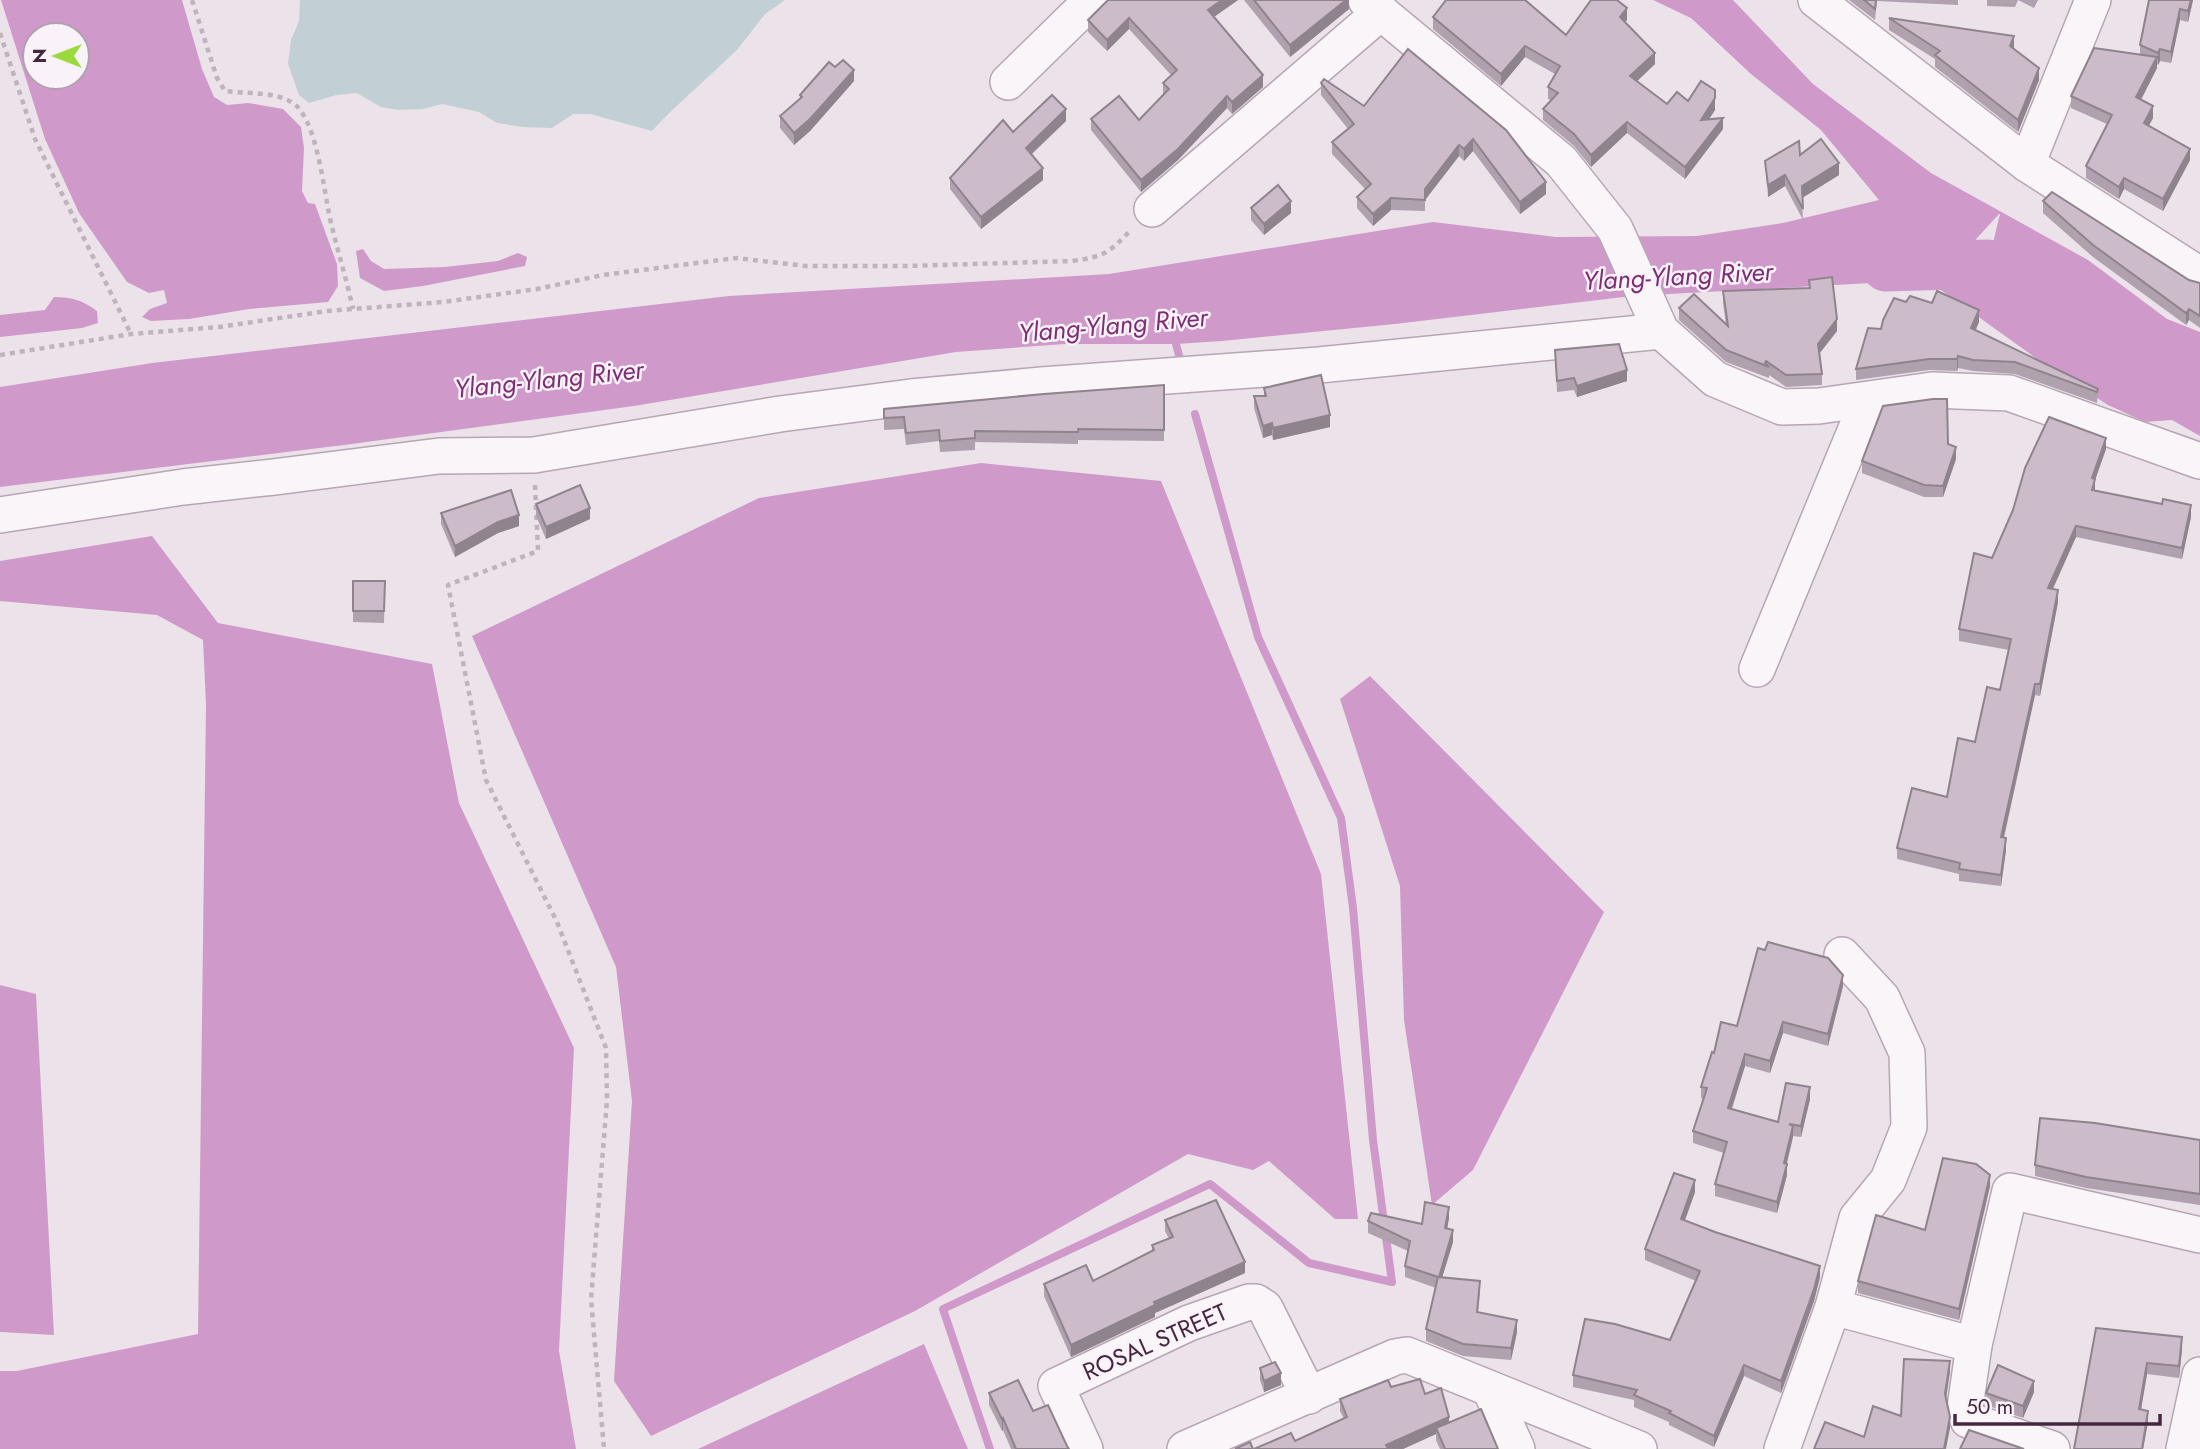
<svg xmlns="http://www.w3.org/2000/svg" width="2200" height="1449" font-family="Jost,sans-serif">
	<style>
		.green { fill: #c2d0d6 }
		.water { fill: #cf9aca; fill-rule: evenodd }
		.lines { fill: none; stroke-linecap: round; stroke-linejoin: round }
		.stream { stroke: #cf9aca; stroke-width: 8 }
		.river { stroke: #cf9aca; stroke-width: 49 }
		.minor-casing { stroke: #b7a6b4; stroke-width: 38 }
		.path { stroke: #bfb3bd; stroke-width: 4.5; stroke-dasharray: 5 5; stroke-linecap: butt }
		.minor { stroke: #f9f5f8; stroke-width: 35 }
		.wall { fill: #afa1ad }
		.shaded-wall { fill: #8f838d }
		.building { fill: #ccbbc9; stroke: #8f838d; stroke-width: 2 }
		.labels { text-anchor: middle; stroke-width: 5; stroke-linejoin: round; paint-order: stroke }
		.street-label { font-size: 24px; fill: #452840; stroke: #f9f2f8 }
		.water-label { font-size: 26px; font-style: italic; fill: #7e2e74; stroke: #f9f2f8 }
	</style>
	<rect width="100%" height="100%" fill="#ece2ea"/>
	<path class="green" d="M300,0H785L765,14L737,50L667,115L652,131L590,114H573L552,128L522,127L497,123L479,112L442,104L423,109L398,110L381,107L357,93L337,95L309,103L299,95L288,64L291,40L299,21Z"/>
	<g class="water">
		<path d="M1,0H182L202,69L214,97L227,105L248,103L283,109L301,127L304,148L302,191L308,203L315,204L337,264L338,286L328,302L249,309L189,319L151,321L142,317L150,309L167,303L164,290L149,293L127,282L79,213L45,139ZM35,35H77V77H35Z"/>
		<path d="M1653,0H1733L1813,84L1931,173L2088,260L2167,319L2200,332V436L2172,420L2145,422L2108,405L2037,359L1934,285L1872,283L1632,296L1395,324L1222,341L1176,344H1065L956,352L634,406L344,445L0,487V387L152,363L729,296L1109,274L1433,222L1556,237L1697,236L1783,223L1879,200L1821,130L1751,74L1691,18ZM2000,214L1988,264L1935,284L1999,214Z"/>
		<path d="M363,249L371,261L384,269L445,267L498,261L518,253L527,257L525,266L423,286L384,291L360,278L356,251Z"/>
		<path d="M54,297C72,297 82,300 97,311L98,323L82,328L0,337V315L45,310Z"/>
		<path d="M981,463L1161,481L1321,874L1358,1219H1335L1269,1161L1253,1170L1188,1154L915,1311L651,1436L614,1381L632,1101L616,967L472,636L759,498Z"/>
		<path d="M152,536L218,623L432,664L459,803L574,1048L559,1351L576,1449H0V1371H17L198,1334L206,704L203,640L157,615L0,601V561Z"/>
		<path d="M1370,676L1604,912L1473,1170L1432,1205L1404,1020L1400,886L1340,699Z"/>
		<path d="M0,985L36,994L54,1335L0,1332Z"/>
		<path d="M924,1344L968,1449H698Z"/>
	</g>
	<g class="lines">
		<g class="stream">
			<path d="M1174,336L1182,367"/>
			<path d="M990,1449L943,1309L1210,1184L1309,1263L1392,1282L1373,1140L1353,908L1341,818L1258,637L1195,414"/>
		</g>
		<path class="river" d="M1886,267L1988,264L2045,297"/>
		<g class="minor-casing">
			<g id="minor">
				<path d="M1366,0L1561,161L1615,229L1661,331L1715,379L1782,407L1819,406L1932,390L2009,393L2200,461"/>
				<path d="M1816,0L2027,164L2200,275"/>
				<path d="M1008,82L1092,0"/>
				<path d="M2027,164L2093,0"/>
				<path d="M1152,209L1381,12"/>
				<path d="M0,515L183,487L274,477L439,456L534,455L780,414L911,397L1042,385L1319,365L1661,331"/>
				<path d="M1757,669L1868,400"/>
				<path d="M1833,1307L1974,1345"/>
				<path d="M1490,1389L1517,1449"/>
				<path d="M1085,1449L1056,1386L1189,1323L1249,1302H1256L1265,1308L1309,1396"/>
				<path d="M1185,1449L1395,1357L1407,1355L1639,1449"/>
				<path d="M1782,1449L1833,1307L1857,1218L1888,1180L1909,1127L1907,1053L1882,998L1842,955"/>
				<path d="M2052,1449L1968,1420L1965,1408L1974,1345L2010,1191L2200,1235"/>
				<path d="M2184,1449L2200,1375"/>
			</g>
		</g>
		<g class="path">
			<path d="M192,0L217,78L225,91C246,94 275,91 293,103C316,118 324,189 329,214C336,246 346,277 353,309"/>
			<path d="M0,33L35,139L131,334"/>
			<path d="M0,355L131,334L219,327L327,311L443,302L537,289L603,275L736,258L806,266H907L1072,261C1107,256 1108,253 1132,229"/>
			<path d="M535,485L538,551L448,585L486,780L557,922L606,1048L607,1100L591,1299L604,1449"/>
		</g>
		<use href="#minor" class="minor"/>
	</g>
	<g class="wall">
		<path d="M1108,0H1238L1214,17L1263,87L1232,114L1227,108L1178,160L1141,192L1091,130V119L1139,120L1163,94V83L1171,75L1129,29L1107,51L1088,32V20Z"/>
		<path d="M1244,0H1349V9L1290,57Z"/>
		<path d="M1849,0H1958V5L1877,1L1875,20Z"/>
		<path d="M1987,0H2038L2034,8L2018,0L2015,7L1987,6Z"/>
		<path d="M2149,0H2193L2188,22L2180,20L2171,63L2160,61L2158,65L2157,64V68L2141,100L2153,118L2148,126L2190,160L2163,211L2124,189L2119,199L2086,178V166L2107,124L2071,108V96L2140,54V45Z"/>
		<path d="M1433,17L1566,35L1627,20L1625,22L1655,64L1637,81L1667,104L1688,101L1715,110L1709,119L1723,129L1685,179L1627,133L1591,167L1574,146L1543,120V109L1551,100L1548,99V87L1555,74L1525,57L1501,86L1433,29Z"/>
		<path d="M1889,18L2014,48L2013,49L2039,80L2018,132L1935,67V59L1889,30Z"/>
		<path d="M1408,49L1546,194L1520,214L1473,151L1464,161L1459,156L1425,200V211L1391,210L1373,226L1357,208V197L1365,189L1332,154V142L1348,129L1321,95V83L1364,106Z"/>
		<path d="M854,81L810,131L794,145L780,128V116L800,98V95Z"/>
		<path d="M1066,121L1032,154L1043,180L981,229L950,189V178L1013,132Z"/>
		<path d="M1765,161L1839,175L1802,198L1803,220L1785,186L1768,197Z"/>
		<path d="M2043,201L2189,280L2200,283V328L2189,320L2186,325L2093,257L2043,213Z"/>
		<path d="M1251,208L1291,213L1264,235L1251,220Z"/>
		<path d="M1809,280L1837,331L1820,353L1822,374V385L1786,387L1769,375V378L1726,362L1679,320V308L1726,325L1723,302V291L1809,288Z"/>
		<path d="M1906,302L1979,322L1976,330L2098,389L2097,403L2015,374L1973,371L1958,368L1957,371L1929,370L1856,380V369L1881,329Z"/>
		<path d="M1555,350L1627,381L1577,397L1574,390L1557,392Z"/>
		<path d="M1164,385V441L1078,440V444L975,442V450L940,452L939,441L906,445L904,429L884,430V409Z"/>
		<path d="M1264,388L1330,427L1273,440L1272,435L1263,438L1254,408V396H1264Z"/>
		<path d="M2106,449L2095,480V491L2191,517L2182,559L2076,537L2053,589L2058,602L2040,696L2035,695L2004,838L2006,850L2001,886L1959,881V874L1897,859V848L1947,797L2000,690L2009,650L1959,641V629L1992,558Z"/>
		<path d="M1956,459L1943,497H1924L1862,473V461Z"/>
		<path d="M536,504L590,519L546,539L536,516Z"/>
		<path d="M441,513L519,526L498,533L455,557L441,524Z"/>
		<path d="M353,581H385L384,623L353,622Z"/>
		<path d="M1843,986L1828,1046L1783,1033L1770,1073L1745,1066L1732,1109L1778,1122L1810,1099L1801,1137L1793,1136L1787,1163V1175L1777,1213L1715,1196V1184L1724,1153L1693,1143V1131L1703,1099L1701,1098V1087L1714,1053Z"/>
		<path d="M2200,1140V1205L2086,1188L2035,1176V1165Z"/>
		<path d="M1990,1186L1959,1320L1858,1293V1281L1925,1230Z"/>
		<path d="M1695,1192L1685,1220L1820,1277L1814,1301L1781,1393L1744,1376L1714,1447L1669,1425V1422L1634,1407V1400L1573,1387V1375L1670,1340L1696,1281L1645,1260V1249Z"/>
		<path d="M1449,1218L1447,1229L1453,1242L1442,1277L1480,1293L1478,1312L1517,1332L1511,1360L1463,1356L1426,1341V1329L1436,1288L1405,1277V1266L1408,1251L1368,1233V1221L1422,1224Z"/>
		<path d="M1165,1220L1245,1273L1155,1313V1317L1071,1357L1044,1296V1284L1093,1281L1152,1251V1245L1169,1239L1165,1231Z"/>
		<path d="M2096,1328L2182,1337V1349L2179,1378L2147,1374L2141,1410L2148,1411V1422L2143,1449H2074Z"/>
		<path d="M1260,1368L1281,1385L1264,1392L1260,1380Z"/>
		<path d="M1391,1387L1425,1394L1449,1423L1498,1449H1440L1436,1440V1434L1403,1449H1254L1295,1441L1344,1419L1340,1411V1399Z"/>
		<path d="M2034,1392L2023,1418L1986,1405V1393Z"/>
		<path d="M989,1393L1033,1411L1069,1449H1011L1003,1430L1002,1431L989,1405Z"/>
	</g>
	<g class="shaded-wall">
		<path d="M1222,0H1238L1208,21V10Z"/>
		<path d="M1346,0H1349V9L1290,57V45Z"/>
		<path d="M2191,0H2193L2188,22V11Z"/>
		<path d="M1627,8V20L1620,28V17Z"/>
		<path d="M2180,9V20L2171,63V52Z"/>
		<path d="M1129,18V29L1107,51V40Z"/>
		<path d="M2014,36V48L2010,57V46Z"/>
		<path d="M1525,46V57L1501,86V74Z"/>
		<path d="M2160,49V61L2158,65V53Z"/>
		<path d="M1655,53V64L1630,88V76Z"/>
		<path d="M2157,57V68L2136,109V97Z"/>
		<path d="M2039,68V80L2018,132V120Z"/>
		<path d="M854,70V81L810,131L794,145V133Z"/>
		<path d="M1263,75V87L1232,114V102Z"/>
		<path d="M1227,96V108L1178,160L1141,192V180Z"/>
		<path d="M1715,98V110L1701,131V120Z"/>
		<path d="M2153,106V118L2144,135V123Z"/>
		<path d="M1066,109V121L1026,159V148Z"/>
		<path d="M1723,118V129L1685,179V167Z"/>
		<path d="M1627,122V133L1591,167V155Z"/>
		<path d="M1473,139V151L1464,161V149Z"/>
		<path d="M1459,145V156L1425,200V189Z"/>
		<path d="M2190,149V160L2163,211V199Z"/>
		<path d="M1839,163V175L1802,198V186Z"/>
		<path d="M1043,168V180L981,229V217Z"/>
		<path d="M1785,175V186L1768,197V185Z"/>
		<path d="M2124,178V189L2119,199V187Z"/>
		<path d="M1546,182V194L1520,214V202Z"/>
		<path d="M1391,198V210L1373,226V214Z"/>
		<path d="M1291,201V213L1264,235V224Z"/>
		<path d="M2189,309V320L2186,325V313Z"/>
		<path d="M1979,310V322L1971,339V328Z"/>
		<path d="M1837,319V331L1818,355V344Z"/>
		<path d="M1958,356V368L1957,371V359Z"/>
		<path d="M1627,370V381L1577,397V386Z"/>
		<path d="M1330,415V427L1273,440V428Z"/>
		<path d="M1272,423V435L1263,438V426Z"/>
		<path d="M2106,438V449L2095,480V490H2092V478Z"/>
		<path d="M1956,447V459L1943,497V486Z"/>
		<path d="M2191,505V517L2182,559V548Z"/>
		<path d="M590,508V519L546,539V527Z"/>
		<path d="M519,515V526L498,533L455,557V546L498,522Z"/>
		<path d="M2076,526V537L2048,599V588Z"/>
		<path d="M2058,590V602L2040,696V684Z"/>
		<path d="M2035,684V695L2001,849V837Z"/>
		<path d="M2006,838V850L2001,886V875Z"/>
		<path d="M1843,975V986L1828,1046V1034Z"/>
		<path d="M1783,1022V1033L1770,1073V1061Z"/>
		<path d="M1745,1054V1066L1728,1119V1108Z"/>
		<path d="M1810,1087V1099L1801,1137V1126Z"/>
		<path d="M1793,1126V1137L1784,1174V1163Z"/>
		<path d="M1787,1164V1175L1777,1213V1202Z"/>
		<path d="M1990,1175V1186L1959,1320V1309Z"/>
		<path d="M1695,1180V1192L1681,1231V1219Z"/>
		<path d="M1449,1207V1218L1445,1240V1228Z"/>
		<path d="M1453,1230V1242L1439,1288V1277Z"/>
		<path d="M1245,1262V1273L1155,1313V1317L1071,1357V1345L1154,1302Z"/>
		<path d="M1820,1266V1277L1814,1301L1781,1393V1381Z"/>
		<path d="M1517,1320V1332L1511,1360V1348Z"/>
		<path d="M2182,1337V1349L2179,1378V1366Z"/>
		<path d="M1950,1361V1372L1945,1406V1394Z"/>
		<path d="M2147,1363V1374L2139,1421V1409Z"/>
		<path d="M1744,1365V1376L1714,1447V1436Z"/>
		<path d="M1281,1373V1385L1264,1392V1381Z"/>
		<path d="M2034,1381V1392L2023,1418V1406Z"/>
		<path d="M2148,1411V1422L2143,1449H2142Z"/>
		<path d="M1449,1417V1428H1436V1434L1403,1449H1386V1445Z"/>
		<path d="M1950,1417V1428L1946,1449H1944Z"/>
		<path d="M1003,1418V1430L1002,1431V1419Z"/>
	</g>
	<g class="building">
		<path d="M1108,0H1222L1208,10L1263,75L1232,102L1227,96L1178,149L1141,180L1091,119L1119,96L1139,120L1169,89L1163,83L1177,70L1129,18L1107,40L1088,20Z"/>
		<path d="M1254,0H1346L1290,45Z"/>
		<path d="M1446,0H1525L1566,35L1591,0H1617L1627,8L1620,17L1655,53L1630,76L1667,104L1677,92L1688,101L1701,81L1715,90V98L1701,120L1723,118L1685,167L1627,122L1591,155L1574,134L1543,109L1558,93L1548,87L1560,66L1525,46L1501,74L1433,17Z"/>
		<path d="M1864,0H1876L1875,9Z"/>
		<path d="M2149,0H2191L2188,11L2180,9L2171,52L2160,49L2158,53L2140,45Z"/>
		<path d="M1889,18L2014,36L2010,46L2039,68L2018,120L1935,55L1940,51Z"/>
		<path d="M2094,48L2157,57L2136,97L2153,106L2144,123L2190,149L2163,199L2124,178L2119,187L2086,166L2112,115L2071,96Z"/>
		<path d="M1408,49L1506,130L1546,182L1520,202L1473,139L1464,149L1459,145L1425,189V200L1391,198L1373,214L1357,197L1371,184L1332,142L1354,124L1321,83L1324,79L1364,106Z"/>
		<path d="M843,60L854,70L810,119L794,133L780,116L802,97L800,95L829,62L835,67Z"/>
		<path d="M1052,95L1066,109L1026,148L1043,168L981,217L950,178L1003,120L1013,132Z"/>
		<path d="M1821,139L1839,163L1802,186L1803,209L1785,175L1768,185L1765,161L1799,141L1800,155Z"/>
		<path d="M1278,185L1291,201L1264,224L1251,208Z"/>
		<path d="M2052,192L2189,280L2200,283V316L2189,309L2186,313L2093,245L2043,201Z"/>
		<path d="M1832,277L1837,319L1818,344L1822,374L1786,375L1766,361L1765,363L1769,367L1726,350L1679,308L1694,294L1728,326L1723,291L1810,288L1809,280Z"/>
		<path d="M1937,291L1979,310L1971,328L2098,389L2097,392L2015,362L1973,360L1958,356L1957,359H1929L1856,369L1868,328L1881,329L1883,320L1894,298L1906,302L1910,296L1932,303Z"/>
		<path d="M1619,344L1627,370L1577,386L1574,378L1557,381L1555,350Z"/>
		<path d="M1321,375L1330,415L1273,428L1272,423L1263,426L1254,396H1266L1264,388Z"/>
		<path d="M1164,385V430L1078,429V432L975,431V438L940,441L939,430L906,433L904,417L884,418V409L1044,394Z"/>
		<path d="M1933,399H1947L1948,444L1956,447L1943,486L1924,485L1862,461L1883,406Z"/>
		<path d="M2049,417L2106,438L2092,478L2095,479L2092,490L2162,504L2163,499L2191,505L2182,548L2076,526L2048,588L2058,590L2040,684H2035L2001,837L2006,838L2001,875L1959,869L1960,863L1897,848L1912,788L1947,797L1958,738L1975,742L1987,687L2000,690L2011,639L1959,629L1974,553L1992,558L2013,510L2025,468Z"/>
		<path d="M580,485L590,508L546,527L536,504Z"/>
		<path d="M511,490L519,515L498,522L455,546L441,513Z"/>
		<path d="M353,581H385L384,611H353Z"/>
		<path d="M1768,942L1828,958L1843,975L1828,1034L1783,1022L1770,1061L1745,1054L1728,1108L1778,1122L1786,1083L1810,1087L1801,1126L1789,1124L1793,1126L1784,1163L1787,1164L1777,1202L1715,1184L1727,1142L1693,1131L1707,1088L1701,1087L1712,1052L1714,1053L1721,1022L1737,1026L1758,948L1765,950Z"/>
		<path d="M2040,1118L2095,1123L2200,1140V1194L2086,1177L2035,1165Z"/>
		<path d="M1943,1158L1976,1164L1990,1175L1959,1309L1858,1281L1876,1215L1925,1230Z"/>
		<path d="M1674,1173L1695,1180L1681,1219L1715,1232L1820,1266L1814,1289L1781,1381L1744,1365L1714,1436L1669,1413L1671,1411L1634,1395L1637,1390L1573,1375L1585,1319L1615,1324L1670,1340L1700,1271L1645,1249Z"/>
		<path d="M1216,1200L1245,1262L1154,1302L1155,1305L1071,1345L1044,1284L1086,1265L1093,1281L1154,1250L1152,1245L1173,1237L1165,1220Z"/>
		<path d="M1425,1202L1449,1207L1445,1228L1453,1230L1439,1277L1480,1281L1477,1312L1517,1320L1511,1348L1463,1344L1426,1329L1438,1277L1405,1266L1410,1241L1368,1221L1371,1213L1422,1224Z"/>
		<path d="M2096,1328L2182,1337L2179,1366L2147,1363L2139,1409L2148,1411L2142,1449H2074Z"/>
		<path d="M1904,1359L1950,1361L1945,1394L1950,1417L1944,1449H1814L1825,1422L1864,1437L1873,1406L1901,1416Z"/>
		<path d="M1275,1362L1281,1373L1264,1381L1260,1368Z"/>
		<path d="M1998,1365L2034,1381L2023,1406L1986,1393Z"/>
		<path d="M1420,1379L1425,1394L1441,1388L1449,1417L1386,1445L1388,1449H1254L1291,1433L1295,1441L1347,1417L1340,1399L1388,1380L1391,1387Z"/>
		<path d="M1018,1380L1033,1411L1048,1405L1067,1446L1069,1449H1016L1003,1418L1002,1419L989,1393Z"/>
		<path d="M1481,1409L1498,1449H1445L1436,1428Z"/>
		<path d="M1969,1430L2024,1449H1960Z"/>
		<path d="M1250,1442L1253,1449H1235Z"/>
	</g>
	<g class="labels">
		<g class="street-label">
			<text transform="translate(1155 1342) rotate(-24)" y="8">ROSAL STREET</text>
		</g>
		<g class="water-label">
			<text transform="translate(1678 276) rotate(-3)" y="9">Ylang-Ylang River</text>
			<text transform="translate(1113 325) rotate(-5)" y="9">Ylang-Ylang River</text>
			<text transform="translate(549 379) rotate(-6)" y="9">Ylang-Ylang River</text>
		</g>
	</g>
	<g transform="translate(56 56) rotate(270)"><circle r="33" fill="#f9f2f8" stroke="#b1a1ae" stroke-width="2"/>
	<path d="M0-5L12 26L0 18L-12 26Z" fill="#99db3c"/>
	<text y="-10" font-size="19" font-weight="bold" text-anchor="middle" fill="#452840">N</text>
	</g>
	<path d="M1955 1414v10h205v-10" fill="none" stroke="#452840" stroke-width="3.5"/>
	<text x="1966" y="1414" font-size="21" fill="#452840" stroke="#f9f2f8" stroke-width="5" paint-order="stroke">50 m</text>
</svg>
